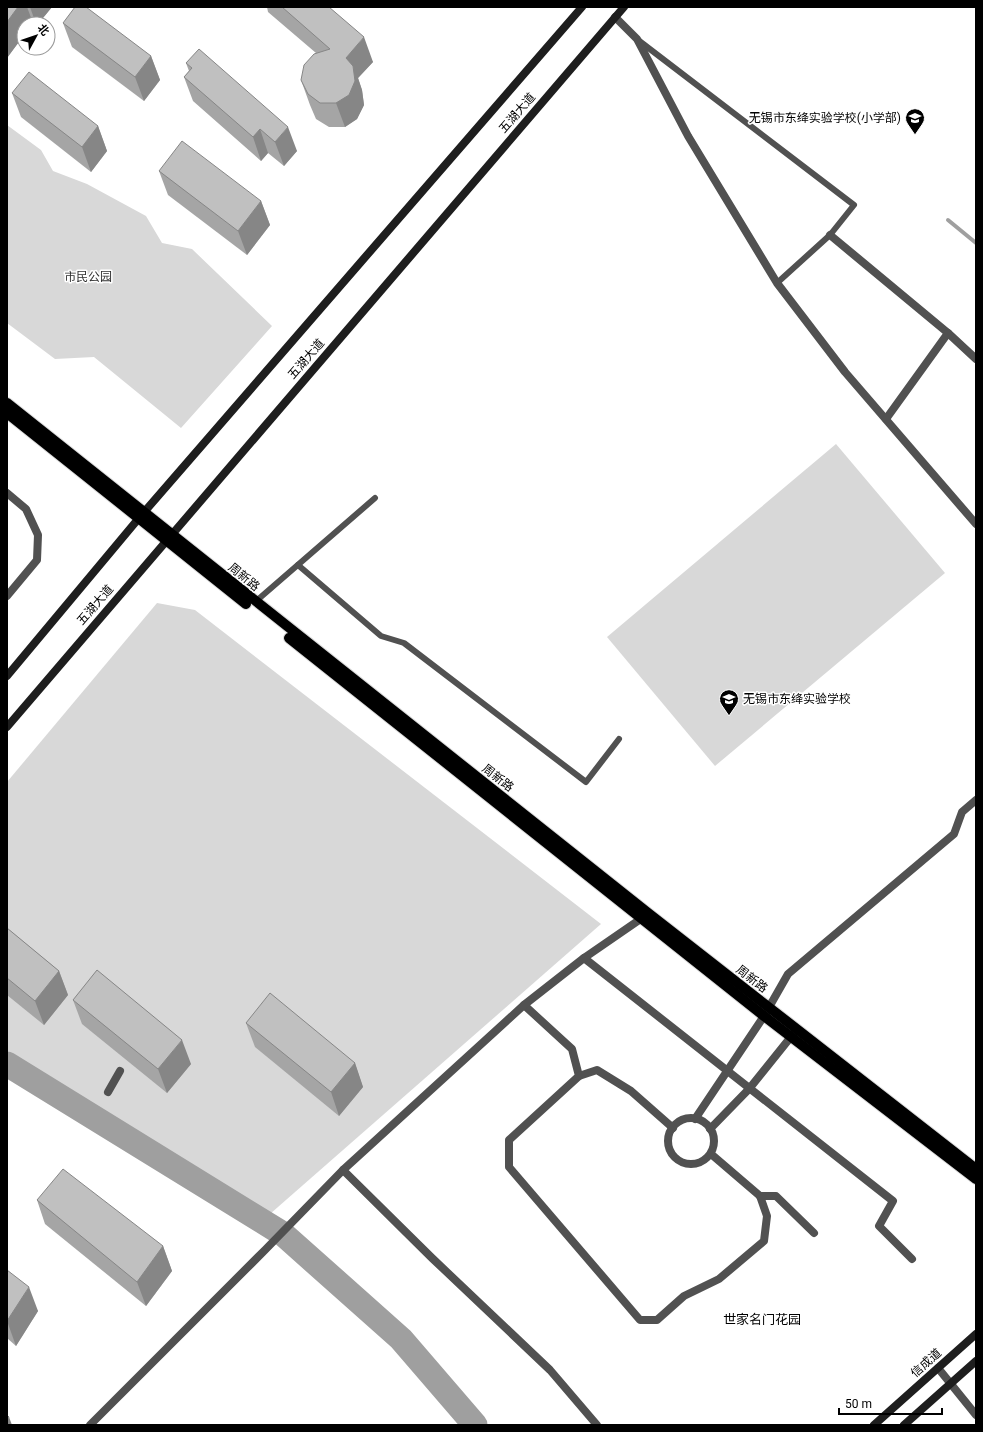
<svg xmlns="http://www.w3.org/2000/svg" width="983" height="1432" font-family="Roboto,'Noto Sans SC',sans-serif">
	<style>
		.green { fill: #d8d8d8 }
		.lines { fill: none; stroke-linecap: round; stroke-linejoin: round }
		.stream { stroke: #9f9f9f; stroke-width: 4 }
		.river { stroke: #9f9f9f; stroke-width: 25 }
		.primary-casing { stroke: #dbdbdb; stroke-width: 12 }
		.lane { stroke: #515151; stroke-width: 6 }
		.street { stroke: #515151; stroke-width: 8 }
		.secondary { stroke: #1e1e1e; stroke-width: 8 }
		.primary { stroke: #000; stroke-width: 10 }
		.wall { fill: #a5a5a5 }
		.shaded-wall { fill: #868686 }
		.building { fill: #c0c0c0; stroke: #868686 }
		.labels { text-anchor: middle; stroke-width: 3; stroke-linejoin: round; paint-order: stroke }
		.street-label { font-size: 12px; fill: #000; stroke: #fff }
		.poi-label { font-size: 12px; fill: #000; stroke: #fff; text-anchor: end }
		.park-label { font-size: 12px; fill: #2f2f2f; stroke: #fff }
		.neighbourhood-label { font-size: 13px; fill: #000; stroke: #fff }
	</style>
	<rect width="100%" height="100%" fill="#fff"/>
	<g class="green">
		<path d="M7,125L41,150L53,171L87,184L146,216L162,243L192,249L272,326L181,428L94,357L55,359L7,323Z"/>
		<path d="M836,444L945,573L715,766L607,637Z"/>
		<path d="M157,603L195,610L601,924L262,1221L7,1065V782Z"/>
	</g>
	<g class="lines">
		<path class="stream" d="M948,220L976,243"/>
		<path class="river" d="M7,1064L283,1234L401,1339L475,1425"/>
		<g class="primary-casing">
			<g id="primary">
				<path d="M7,403L648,913L976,1169"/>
				<path d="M7,413L246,604"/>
				<path d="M289,638L764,1016L976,1179"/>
			</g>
		</g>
		<g class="lane">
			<path d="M638,40L854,205L830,235L777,283"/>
			<path d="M298,565L381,636L404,643L586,782L619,739"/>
			<path d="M255,602L375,498"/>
		</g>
		<g class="street">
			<path d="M615,17L637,39L688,136L777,283L845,372L976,524"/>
			<path d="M830,235L948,333L976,359"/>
			<path d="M886,419L948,333"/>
			<path d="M7,493L26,509L38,535L37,560L7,596"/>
			<path d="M584,958L893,1201L879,1226L912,1259"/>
			<path d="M524,1005L572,1049L579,1076L509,1140V1167L640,1320H657L684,1296L719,1279L764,1241L767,1216L760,1196L711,1154"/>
			<path d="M579,1076L597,1070L631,1091L673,1128"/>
			<path d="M108,1092L120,1071"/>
			<circle cx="691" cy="1141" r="23"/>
			<path d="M695,1119L764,1016L788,974L954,834L962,812L976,800"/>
			<path d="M710,1129L749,1089L794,1033"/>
			<path d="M760,1196H776L814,1233"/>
			<path d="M938,1368L976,1415"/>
			<path d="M90,1425L265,1250L343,1170"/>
			<path d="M597,1425L550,1370L432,1258L343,1170L524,1005L584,958L645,916"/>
		</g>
		<g class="secondary">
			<path d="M7,676L139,518L582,7"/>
			<path d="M7,727L624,7"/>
			<path d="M874,1425L976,1334"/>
			<path d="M904,1425L976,1361"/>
		</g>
		<use href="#primary" class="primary"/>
	</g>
	<g class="wall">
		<path d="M7,7H52L38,24H34L33,23L24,24V35L7,58Z"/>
		<path d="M267,7H329L373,62L358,78L362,90L364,105L357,119L345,127H329L316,119L310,105L301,80L316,53L268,12Z"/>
		<path d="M63,23L151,56L160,80L144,101L72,47Z"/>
		<path d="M186,63L297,151L284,166L268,153L261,161L193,101L184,77L189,71Z"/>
		<path d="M12,93L98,126L107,151L91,172L21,117Z"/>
		<path d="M159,171L261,201L270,225L247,255L168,195Z"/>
		<path d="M7,928L59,971L68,995L44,1025L7,995Z"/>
		<path d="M73,1000L191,1064L167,1093L82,1024Z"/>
		<path d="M246,1023L355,1063L363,1087L339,1116L255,1047Z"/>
		<path d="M37,1200L163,1246L172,1271L146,1306L45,1224Z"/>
		<path d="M7,1270L38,1311L16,1346L7,1338Z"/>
	</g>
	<g class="shaded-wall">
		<path d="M18,7H27L33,23L32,24H24V35L7,58V22Z"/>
		<path d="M30,7H52L38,24H36Z"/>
		<path d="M364,37L373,62L358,78L362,90L364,105L357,119L345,127L336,103L346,58Z"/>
		<path d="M151,56L160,80L144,101L135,77Z"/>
		<path d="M98,126L107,151L91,172L82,147Z"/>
		<path d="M288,127L297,151L284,166L275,142Z"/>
		<path d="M260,129L268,153L261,161L253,137Z"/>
		<path d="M261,201L270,225L247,255L238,231Z"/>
		<path d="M59,971L68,995L44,1025L35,1001Z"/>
		<path d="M182,1040L191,1064L167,1093L158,1069Z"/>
		<path d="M355,1063L363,1087L339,1116L331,1092Z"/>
		<path d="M163,1246L172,1271L146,1306L137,1282Z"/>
		<path d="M29,1287L38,1311L16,1346L7,1321Z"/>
		<path d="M9,1417L12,1425H7V1420Z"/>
	</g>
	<g class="building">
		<path d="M7,7H18L7,22Z"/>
		<path d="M75,7H86L151,56L135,77L63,23Z"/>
		<path d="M282,7H329L364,37L346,58L353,66L355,81L349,95L336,103H320L308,94L301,80L304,65L314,54L330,49Z"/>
		<path d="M199,49L288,127L275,142L260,129L253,137L184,77L192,68L186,63Z"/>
		<path d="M29,72L98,126L82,147L12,93Z"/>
		<path d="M182,141L261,201L238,231L159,171Z"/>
		<path d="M7,928L59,971L35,1001L7,978Z"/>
		<path d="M97,970L182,1040L158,1069L73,1000Z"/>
		<path d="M270,993L355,1063L331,1092L246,1023Z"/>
		<path d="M63,1169L163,1246L137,1282L37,1200Z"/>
		<path d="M7,1270L29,1287L7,1321Z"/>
		<path d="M7,1415L9,1417L7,1420Z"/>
	</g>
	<defs>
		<g id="school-pin" transform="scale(1)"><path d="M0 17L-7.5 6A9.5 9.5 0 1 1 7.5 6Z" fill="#000" stroke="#fff"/><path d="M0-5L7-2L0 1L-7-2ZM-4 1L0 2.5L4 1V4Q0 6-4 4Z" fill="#fff"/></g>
	</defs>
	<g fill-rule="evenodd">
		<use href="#school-pin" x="915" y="118"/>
		<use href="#school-pin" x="729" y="699"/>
	</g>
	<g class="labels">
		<g class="street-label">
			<text transform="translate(517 113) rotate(-49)" y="4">五湖大道</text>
			<text transform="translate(306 359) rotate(-49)" y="4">五湖大道</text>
			<text transform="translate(244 577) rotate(39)" y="4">周新路</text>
			<text transform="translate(95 605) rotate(-49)" y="4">五湖大道</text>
			<text transform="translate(498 778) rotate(38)" y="4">周新路</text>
			<text transform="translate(752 979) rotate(38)" y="4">周新路</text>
			<text transform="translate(926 1363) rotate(-42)" y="4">信成道</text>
		</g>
		<g class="poi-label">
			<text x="901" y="122">无锡市东绛实验学校(小学部)</text>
			<text x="743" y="703" text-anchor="start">无锡市东绛实验学校</text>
		</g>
		<g class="park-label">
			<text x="88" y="281">市民公园</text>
		</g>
		<g class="neighbourhood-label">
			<text x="762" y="1324">世家名门花园</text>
		</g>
	</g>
	<rect width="983" height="1432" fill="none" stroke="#000000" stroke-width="16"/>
	<g transform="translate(36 36) rotate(50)"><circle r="19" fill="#ffffff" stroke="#999999"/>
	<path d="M0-3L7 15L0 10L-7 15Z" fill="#000000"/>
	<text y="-6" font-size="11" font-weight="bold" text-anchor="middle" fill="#000000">北</text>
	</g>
	<path d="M839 1408v6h103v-6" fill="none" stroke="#000000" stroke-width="2"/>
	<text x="845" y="1408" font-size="12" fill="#000000" stroke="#ffffff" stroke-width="3" paint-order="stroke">50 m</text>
</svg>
